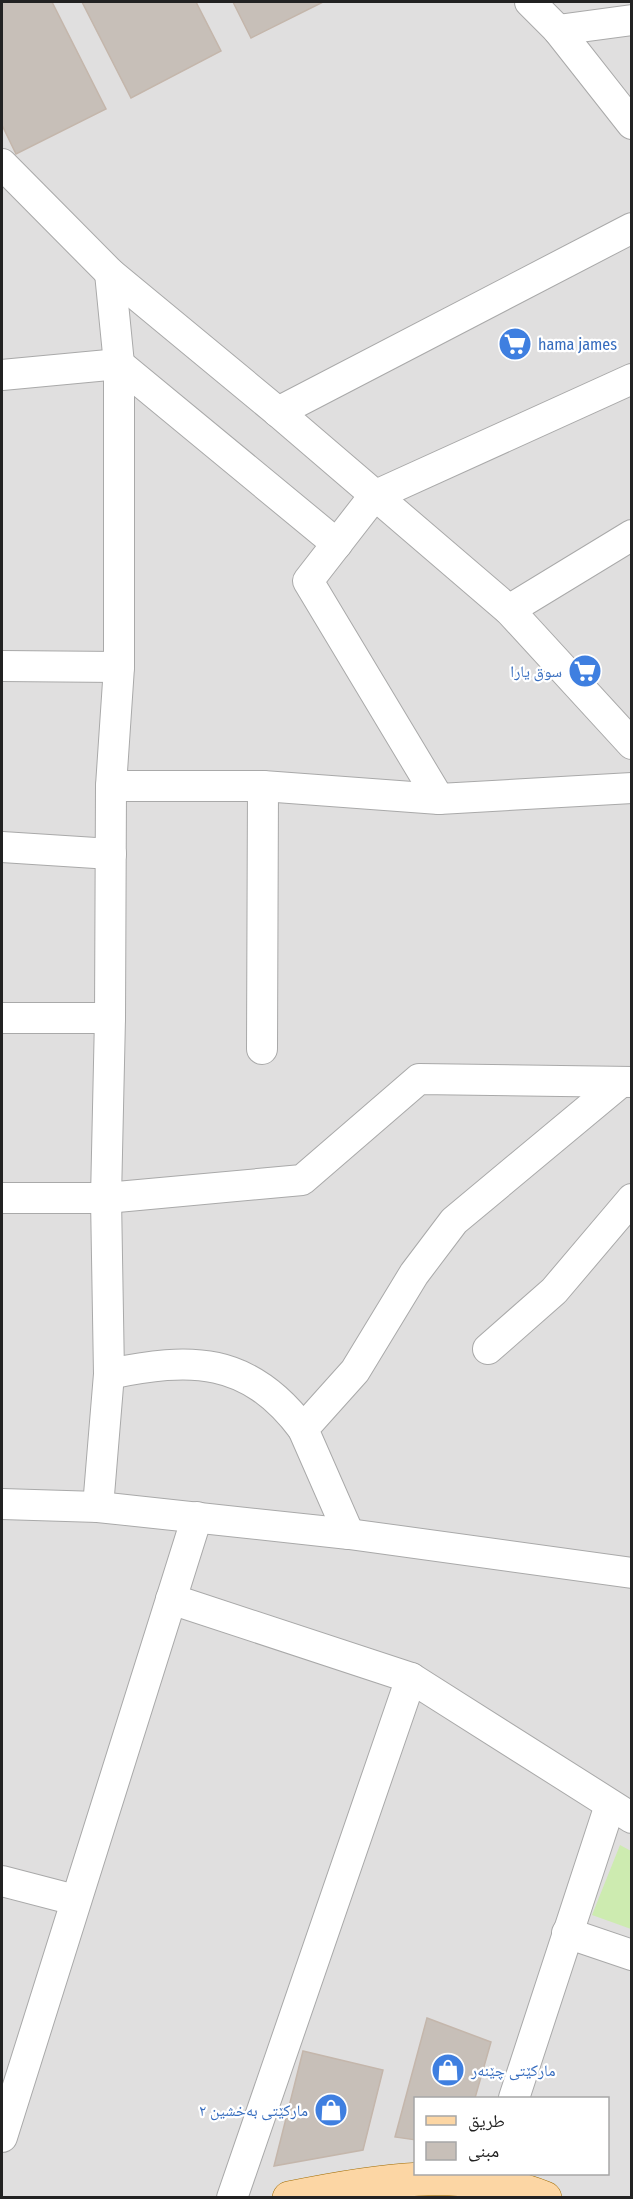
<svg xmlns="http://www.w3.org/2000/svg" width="633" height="2199" font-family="'Fira Sans Condensed','Noto Naskh Arabic',sans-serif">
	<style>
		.residential { fill: #e0dfdf; fill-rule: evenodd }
		.grass { fill: #cdebb0 }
		.building { fill: #c7bfb8; stroke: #c4b6ab; stroke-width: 1.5 }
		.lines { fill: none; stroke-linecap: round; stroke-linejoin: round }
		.minor-casing { stroke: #a9a9a9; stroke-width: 32 }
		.major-casing { stroke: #a06b00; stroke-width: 34 }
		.minor { stroke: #fff; stroke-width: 30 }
		.major { stroke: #fcd6a4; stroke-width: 33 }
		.labels { text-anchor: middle; stroke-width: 4.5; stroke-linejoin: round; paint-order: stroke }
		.shop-label { font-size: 16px; fill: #366cbe; stroke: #fff; text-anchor: start }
	</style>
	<rect width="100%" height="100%" fill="#f2efe9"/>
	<path class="residential" d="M2,2H631V2197L2,2198ZM416,2098H608V2174H416Z"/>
	<path class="grass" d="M620,1845L631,1851V1929L592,1915Z"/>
	<g class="building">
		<path d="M2,2H52L106,109L16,154L2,125Z"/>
		<path d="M82,2H196L221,51L131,98Z"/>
		<path d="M233,2H323L251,38Z"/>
		<path d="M427,2018L491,2042L475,2098H416V2140L395,2137Z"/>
		<path d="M303,2051L383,2070L363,2150L274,2166Z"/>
	</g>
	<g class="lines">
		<g class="minor-casing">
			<g id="minor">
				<path d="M530,2L558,30L632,124"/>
				<path d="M558,30L632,20"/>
				<path d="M2,164L110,273L278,412L509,610L632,744"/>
				<path d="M2,375L119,364L337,544"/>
				<path d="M278,412L632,228"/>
				<path d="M509,610L632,535"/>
				<path d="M2,666L119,667"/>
				<path d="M111,786H263L439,799L632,788"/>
				<path d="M439,799L308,581L374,496L632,379"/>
				<path d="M2,847L111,854"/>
				<path d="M2,1018H110"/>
				<path d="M262,1049L263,786"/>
				<path d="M2,1198H106L302,1180L419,1079L632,1082"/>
				<path d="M488,1349L554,1291L632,1199"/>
				<path d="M109,1374C191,1357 248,1356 303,1429"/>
				<path d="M2,1504L98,1507L349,1534L632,1573"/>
				<path d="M98,1507L109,1374L106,1198L110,1018L111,786L119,667V364L110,273"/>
				<path d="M349,1534L303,1429L355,1371L414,1274L454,1221L621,1082"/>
				<path d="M171,1599L411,1678L632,1818"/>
				<path d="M2,1881L75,1900"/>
				<path d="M567,1933L632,1955"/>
				<path d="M514,2098L610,1805"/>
				<path d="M2,2137L197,1517"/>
				<path d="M232,2198L411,1678"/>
			</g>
		</g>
		<g class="major-casing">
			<path id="major" d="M289,2198C372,2181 464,2165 545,2198"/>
		</g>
		<use href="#minor" class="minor"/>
		<use href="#major" class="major"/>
	</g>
	<defs>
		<g id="supermarket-disc" transform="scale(1.725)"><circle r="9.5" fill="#3f7fe0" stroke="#fff"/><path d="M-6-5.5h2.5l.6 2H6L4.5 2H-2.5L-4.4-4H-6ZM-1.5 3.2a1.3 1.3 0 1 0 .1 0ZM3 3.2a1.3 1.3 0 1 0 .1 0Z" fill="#fff"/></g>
		<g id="shop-disc" transform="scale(1.725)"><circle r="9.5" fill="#3f7fe0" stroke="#fff"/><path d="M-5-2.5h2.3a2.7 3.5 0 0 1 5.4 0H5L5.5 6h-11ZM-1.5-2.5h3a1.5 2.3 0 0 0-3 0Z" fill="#fff"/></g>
	</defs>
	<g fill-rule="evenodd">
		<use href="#supermarket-disc" x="515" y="344"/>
		<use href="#supermarket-disc" x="585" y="671"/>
		<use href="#shop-disc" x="448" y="2070"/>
		<use href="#shop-disc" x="331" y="2110"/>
	</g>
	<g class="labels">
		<g class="shop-label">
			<text x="538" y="350">hama james</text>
			<text x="562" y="677" text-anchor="end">سوق یارا</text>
			<text x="471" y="2076">مارکێتی چێنەر</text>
			<text x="308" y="2116" text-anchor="end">مارکێتی بەخشین ٢</text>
		</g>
	</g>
	<rect width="633" height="2199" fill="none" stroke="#222222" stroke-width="6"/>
	<rect x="414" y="2097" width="195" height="78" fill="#ffffff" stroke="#a7a7a7" stroke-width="1.5"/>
	<rect x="426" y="2116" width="30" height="9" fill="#fcd6a4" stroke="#a7a7a7" stroke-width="1.5"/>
	<text x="468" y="2127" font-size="18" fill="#222222">طريق</text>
	<rect x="426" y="2142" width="30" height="18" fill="#c7bfb8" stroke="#a7a7a7" stroke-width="1.5"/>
	<text x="468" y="2157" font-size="18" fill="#222222">مبنى</text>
</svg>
